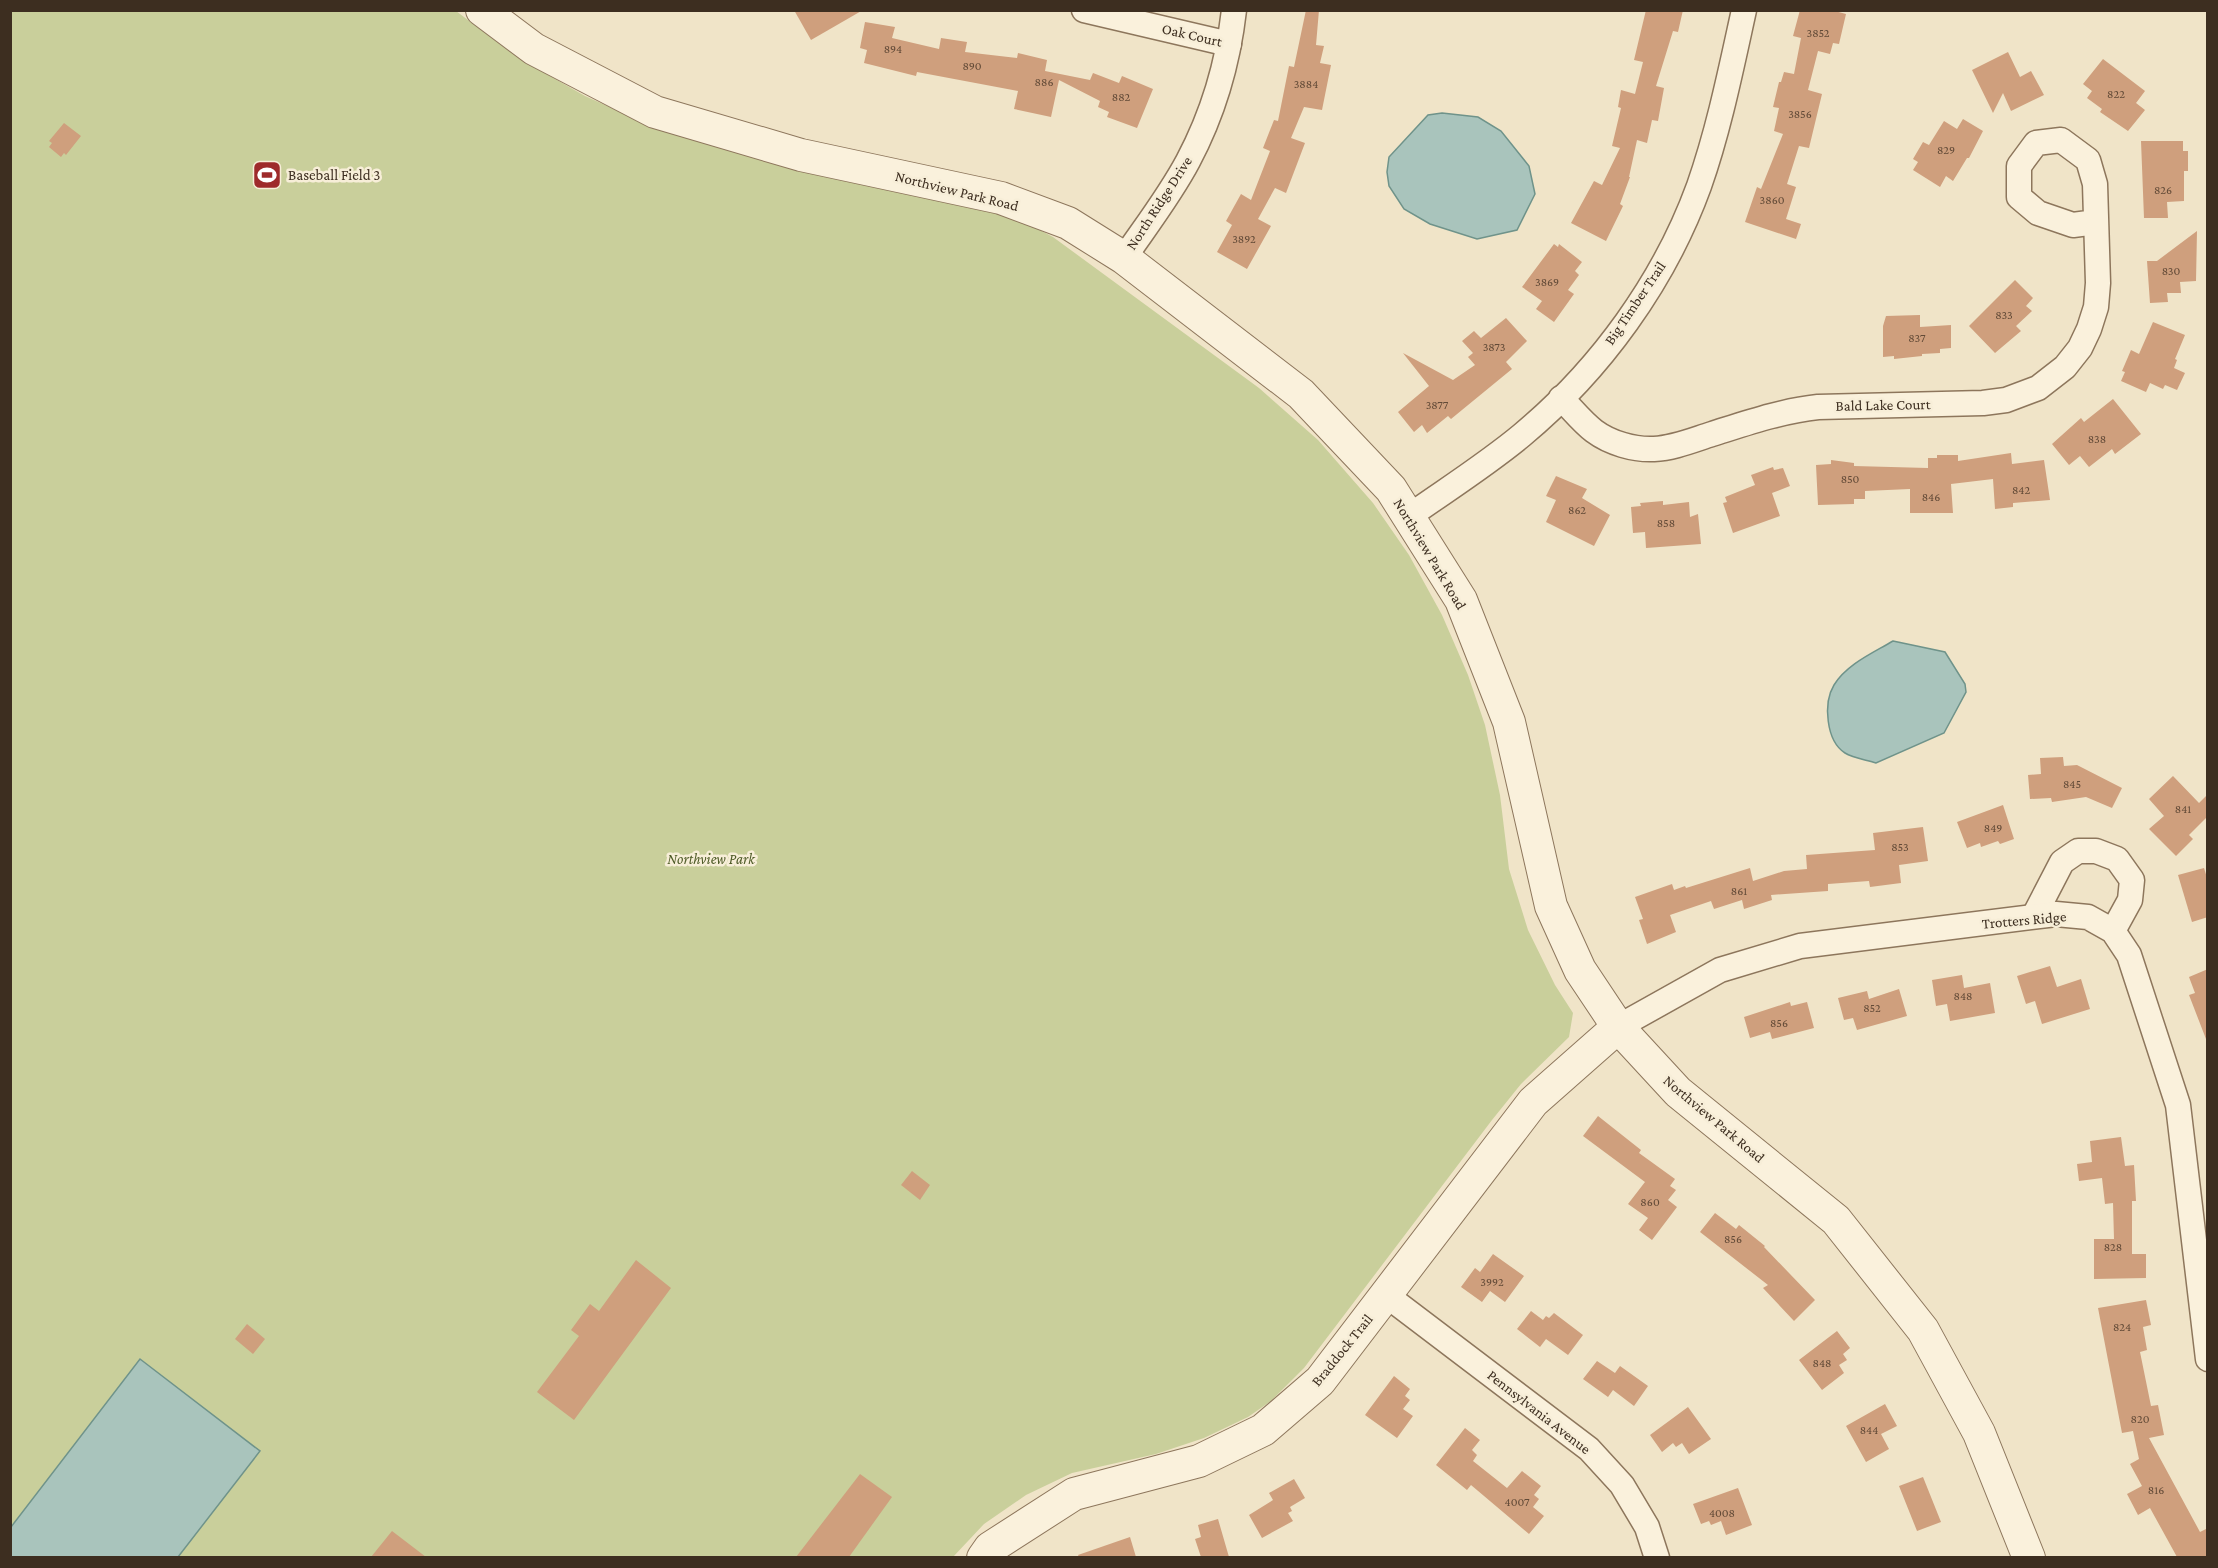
<svg xmlns="http://www.w3.org/2000/svg" width="2218" height="1568" font-family="'Crimson Pro',serif">
	<style>
		.green { fill: #c9cf9b }
		.water { fill: #a9c4bc; stroke: #6f938a; stroke-width: 1.5 }
		.building { fill: #cf9f7d }
		.lines { fill: none; stroke-linecap: round; stroke-linejoin: round }
		.minor-casing { stroke: #8d765c; stroke-width: 27 }
		.tertiary-casing { stroke: #8d765c; stroke-width: 34 }
		.minor { stroke: #faf1dc; stroke-width: 24 }
		.tertiary { stroke: #faf1dc; stroke-width: 32 }
		.labels { text-anchor: middle; stroke-width: 5; stroke-linejoin: round; paint-order: stroke }
		.number-label { font-size: 12px; fill: #624a37 }
		.street-label { font-size: 15px; fill: #3d2e20; stroke: #f7eed8 }
		.poi-label { font-size: 15px; fill: #3d2e20; stroke: #f7eed8; text-anchor: start }
		.park-label { font-size: 15px; font-style: italic; fill: #4d5a26; stroke: #f7eed8 }
	</style>
	<rect width="100%" height="100%" fill="#f0e4c8"/>
	<path class="green" d="M11,11H456L520,59L585,96L661,130L1013,216L1053,237L1259,388L1318,440L1373,503L1409,555L1442,615L1468,675L1485,725L1500,795L1509,869L1528,930L1555,985L1573,1013L1569,1037L1521,1084L1492,1120L1304,1368L1271,1401L1248,1417L1204,1438L1156,1454L1072,1473L1026,1495L984,1524L953,1557L11,1558Z"/>
	<g class="water">
		<path d="M1442,113L1478,117L1501,131L1529,166L1535,194L1517,230L1477,239L1430,224L1404,209L1389,186L1387,172L1389,157L1428,115Z"/>
		<path d="M1893,641L1945,652L1965,684L1966,692L1944,733L1876,763C1867,760 1853,758 1845,753C1826,741 1823,703 1834,685C1847,664 1873,653 1893,641Z"/>
		<path d="M140,1359L260,1451L178,1557H11V1527Z"/>
	</g>
	<g class="building">
		<path d="M794,10H863L811,40Z"/>
		<path d="M1306,10H1319L1316,45L1324,46L1320,63L1331,65L1322,110L1304,107L1291,138L1305,143L1286,193L1275,188L1258,219L1271,226L1247,269L1217,252L1232,225L1226,221L1241,194L1251,200L1270,151L1263,148L1274,120L1278,121L1289,66L1294,67Z"/>
		<path d="M1646,10H1683L1678,32L1673,31L1656,86L1664,88L1658,121L1652,120L1647,143L1637,140L1629,177H1630L1620,204L1623,206L1606,241L1571,223L1594,181L1602,185L1620,148L1612,146L1621,108L1618,107L1621,90L1635,94L1643,62L1634,60Z"/>
		<path d="M1800,10H1831L1846,14L1839,44L1833,43L1830,54L1818,51L1808,90L1822,94L1809,148L1799,146L1787,184L1796,187L1786,219L1801,224L1796,239L1745,222L1757,187L1761,189L1783,134L1774,131L1779,108L1773,107L1779,82H1781L1784,72L1794,74L1801,38L1793,36Z"/>
		<path d="M865,22L895,27L892,38L939,49L941,38L967,42L965,52L1017,58L1018,53L1047,60L1045,71L1090,80L1093,73L1119,83L1122,76L1153,89L1137,128L1107,117L1109,112L1098,107L1100,101L1059,80L1051,117L1014,109L1018,91L917,72L916,76L864,63L867,50L860,48Z"/>
		<path d="M2008,52L2020,77L2031,71L2044,95L2011,111L2003,93L1993,113L1972,70Z"/>
		<path d="M2103,59L2145,91L2136,103L2145,110L2128,131L2100,112L2102,109L2087,98L2092,91L2083,84Z"/>
		<path d="M1963,119L1983,131L1969,158H1967L1953,181L1946,176L1940,187L1913,170L1918,162L1913,159L1923,142L1929,145L1944,121L1957,129Z"/>
		<path d="M64,123L81,136L66,155L64,153L61,157L49,147L52,143L49,141Z"/>
		<path d="M2141,141H2183V151H2188V171H2184V201L2167,202L2168,218H2144Z"/>
		<path d="M2197,231L2196,281L2180,282L2181,293H2167L2168,302L2150,303L2147,261H2157Z"/>
		<path d="M1554,244L1558,247L1559,244L1582,262L1575,271L1579,275L1568,290L1574,294L1554,322L1536,309L1542,301L1522,287Z"/>
		<path d="M2015,280L2033,298L2026,306L2032,311L2016,326L2021,331L1995,353L1969,326Z"/>
		<path d="M1920,315V327L1951,325V348L1940,349V353L1922,354V356L1894,359V356L1883,357V326L1886,316Z"/>
		<path d="M1506,318L1527,341L1506,362L1512,369L1451,419L1448,416L1427,433L1422,425L1414,432L1398,412L1429,386L1403,353L1453,380L1475,365L1468,357L1473,353L1462,341L1474,331L1481,338Z"/>
		<path d="M2153,322L2185,335L2175,359L2177,360L2174,368L2185,373L2177,390L2165,385L2163,389L2150,383L2146,392L2121,381L2125,372L2122,371L2131,350L2139,354Z"/>
		<path d="M2113,399L2141,434L2115,454L2112,449L2089,467L2080,456L2069,465L2052,444L2081,418L2084,422Z"/>
		<path d="M2011,453L2012,464L2044,460L2050,500L2013,503V507L1995,509L1993,479L1951,484L1953,513H1910V489L1865,491V499H1854V504L1818,505L1816,465L1831,464V460L1854,463V466L1928,468V458H1937V455H1958V461Z"/>
		<path d="M1773,467L1774,470L1783,468L1790,486L1772,493L1780,516L1733,533L1723,503L1727,502L1725,497L1755,485L1751,475Z"/>
		<path d="M1556,476L1587,489L1582,498L1610,515L1594,546L1546,522L1556,500L1546,496Z"/>
		<path d="M1663,501V505L1689,502L1690,517L1698,514L1701,544L1646,548L1645,532L1633,533L1631,507L1641,506L1640,503Z"/>
		<path d="M2063,757L2064,766L2077,765L2122,788L2112,808L2086,797L2052,802L2051,798L2030,799L2028,775L2041,774L2040,758Z"/>
		<path d="M2173,776L2199,803L2208,794V816L2189,835L2193,839L2176,856L2149,829L2164,816L2149,799Z"/>
		<path d="M2003,805L2014,839L2000,844L1998,841L1981,847L1980,843L1967,848L1957,822Z"/>
		<path d="M1923,827L1928,861L1899,865L1901,883L1870,887L1869,881L1828,884V891L1771,895L1772,900L1744,909L1742,900L1714,909L1711,901L1670,915L1676,932L1647,944L1639,920L1643,919L1635,897L1672,884L1674,890L1685,886L1686,888L1750,868L1753,881L1784,871L1807,869L1806,855L1875,850L1873,833Z"/>
		<path d="M2204,868L2208,881V917L2192,922L2178,875Z"/>
		<path d="M2050,966L2057,987L2081,979L2090,1009L2042,1024L2035,1001L2026,1004L2017,976Z"/>
		<path d="M2208,969V1038L2206,1039L2189,995L2195,993L2189,977Z"/>
		<path d="M1962,975L1964,988L1990,983L1995,1013L1950,1021L1947,1004L1936,1006L1932,980Z"/>
		<path d="M1899,989L1907,1016L1857,1030L1853,1018L1844,1020L1838,998L1867,991L1869,999Z"/>
		<path d="M1790,1002L1791,1006L1807,1002L1814,1028L1772,1039L1770,1032L1750,1038L1744,1017Z"/>
		<path d="M1598,1116L1641,1150L1639,1153L1675,1179L1670,1186L1676,1190L1668,1200L1677,1207L1652,1240L1639,1230L1648,1218L1628,1204L1645,1182L1583,1136Z"/>
		<path d="M2121,1137L2125,1166L2134,1165L2136,1201H2132V1254H2146V1278L2094,1279V1239H2114L2113,1203L2105,1204L2102,1178L2079,1181L2077,1164L2092,1162L2090,1141Z"/>
		<path d="M912,1171L930,1185L920,1200L901,1185Z"/>
		<path d="M1715,1213L1736,1229L1739,1225L1765,1246L1764,1247L1815,1300L1794,1321L1763,1288L1768,1285L1700,1232Z"/>
		<path d="M1493,1254L1524,1276L1505,1302L1490,1291L1482,1302L1461,1287L1475,1268L1480,1272Z"/>
		<path d="M636,1260L671,1288L574,1420L537,1392L579,1336L571,1330L590,1304L599,1311Z"/>
		<path d="M2146,1300L2151,1325L2143,1327L2147,1350L2140,1352L2151,1406L2158,1405L2164,1435L2149,1438L2200,1532L2208,1528V1557H2177L2150,1508L2138,1515L2127,1494L2142,1486L2130,1464L2139,1459L2133,1431L2122,1433L2098,1308Z"/>
		<path d="M1531,1311L1543,1320L1546,1316L1549,1318L1554,1313L1583,1335L1568,1355L1546,1339L1540,1347L1517,1329Z"/>
		<path d="M247,1324L265,1339L253,1354L235,1339Z"/>
		<path d="M1837,1331L1850,1348L1843,1354L1847,1360L1839,1365L1844,1373L1822,1390L1799,1360Z"/>
		<path d="M1597,1361L1615,1373L1620,1366L1648,1386L1634,1406L1613,1390L1608,1397L1583,1379Z"/>
		<path d="M1394,1376L1410,1389L1405,1396L1410,1400L1403,1409L1413,1416L1397,1438L1365,1415Z"/>
		<path d="M1885,1404L1897,1426L1881,1434L1889,1449L1866,1462L1846,1426Z"/>
		<path d="M1688,1407L1711,1439L1689,1454L1682,1443L1676,1447L1673,1443L1662,1452L1650,1435Z"/>
		<path d="M1465,1428L1480,1440L1472,1450L1477,1455L1473,1461L1507,1488L1522,1471L1541,1486L1534,1495L1539,1499L1533,1507L1544,1516L1529,1534L1471,1485L1467,1490L1436,1465Z"/>
		<path d="M860,1474L892,1497L849,1557H796Z"/>
		<path d="M1923,1477L1941,1522L1917,1531L1899,1486Z"/>
		<path d="M1294,1479L1305,1498L1290,1507L1292,1511L1288,1513L1293,1521L1262,1538L1249,1515L1273,1500L1269,1493Z"/>
		<path d="M1738,1488L1752,1525L1726,1535L1721,1521L1711,1525L1709,1521L1701,1524L1693,1504Z"/>
		<path d="M1218,1519L1229,1557H1201L1195,1539L1201,1537L1198,1525Z"/>
		<path d="M392,1531L426,1557H371Z"/>
		<path d="M1130,1537L1136,1557H1079L1078,1555Z"/>
	</g>
	<g class="lines">
		<g class="minor-casing">
			<g id="minor">
				<path d="M1084,10L1229,44"/>
				<path d="M1124,258C1146,226 1170,195 1188,161C1213,114 1228,63 1234,10"/>
				<path d="M1561,398C1572,409 1582,422 1594,431C1610,443 1634,450 1654,449C1674,448 1693,440 1712,434C1747,423 1781,411 1818,407L1983,403L2006,400L2038,388L2065,367L2080,348L2089,329L2096,307L2098,283L2095,184L2088,160L2061,140L2036,143L2019,166V197L2038,213L2073,225L2096,222"/>
				<path d="M1408,517C1446,490 1486,465 1522,435C1600,370 1664,282 1699,186C1719,129 1731,69 1744,10"/>
				<path d="M2034,916L2062,862L2078,851H2096L2117,859L2132,880L2130,900L2113,931"/>
				<path d="M1618,1027L1720,970L1800,946L2056,914L2088,917L2113,931L2129,955L2178,1105L2208,1359"/>
				<path d="M1386,1295L1589,1449L1622,1485L1647,1527L1657,1558"/>
			</g>
		</g>
		<g class="tertiary-casing">
			<g id="tertiary">
				<path d="M482,10L534,49L655,112L801,155L1001,198L1068,223L1124,258L1301,394L1391,489L1461,600L1509,722L1551,906L1580,970L1618,1027L1678,1092L1836,1220L1923,1330L1979,1433L2029,1558"/>
				<path d="M983,1558L990,1548L1074,1494L1199,1461L1263,1430L1320,1381L1533,1102L1618,1027"/>
			</g>
		</g>
		<use href="#minor" class="minor"/>
		<use href="#tertiary" class="tertiary"/>
	</g>
	<defs>
		<g id="stadium-square" transform="scale(1.5)"><rect x="-9" y="-9" width="18" height="18" rx="4" fill="#9e2a2b" stroke="#f7eed8"/><path d="M0-5a6.5 5 0 1 0 0 10a6.5 5 0 1 0 0-10ZM-3.5-1.8h7v3.6h-7Z" fill="#fff"/></g>
	</defs>
	<g fill-rule="evenodd">
		<use href="#stadium-square" x="267" y="175"/>
	</g>
	<g class="labels">
		<g class="number-label">
			<text x="1818" y="37">3852</text>
			<text x="893" y="53">894</text>
			<text x="972" y="70">890</text>
			<text x="1044" y="86">886</text>
			<text x="1306" y="88">3884</text>
			<text x="2116" y="98">822</text>
			<text x="1121" y="101">882</text>
			<text x="1800" y="118">3856</text>
			<text x="1946" y="154">829</text>
			<text x="2163" y="194">826</text>
			<text x="1772" y="204">3860</text>
			<text x="1244" y="243">3892</text>
			<text x="2171" y="275">830</text>
			<text x="1547" y="286">3869</text>
			<text x="2004" y="319">833</text>
			<text x="1917" y="342">837</text>
			<text x="1494" y="351">3873</text>
			<text x="1437" y="409">3877</text>
			<text x="2097" y="443">838</text>
			<text x="1850" y="483">850</text>
			<text x="2021" y="494">842</text>
			<text x="1931" y="501">846</text>
			<text x="1577" y="514">862</text>
			<text x="1666" y="527">858</text>
			<text x="2072" y="788">845</text>
			<text x="2183" y="813">841</text>
			<text x="1993" y="832">849</text>
			<text x="1900" y="851">853</text>
			<text x="1739" y="895">861</text>
			<text x="1963" y="1000">848</text>
			<text x="1872" y="1012">852</text>
			<text x="1779" y="1027">856</text>
			<text x="1650" y="1206">860</text>
			<text x="1733" y="1243">856</text>
			<text x="2113" y="1251">828</text>
			<text x="1492" y="1286">3992</text>
			<text x="2122" y="1331">824</text>
			<text x="1822" y="1367">848</text>
			<text x="2140" y="1423">820</text>
			<text x="1869" y="1434">844</text>
			<text x="2156" y="1494">816</text>
			<text x="1517" y="1506">4007</text>
			<text x="1722" y="1517">4008</text>
		</g>
		<g class="street-label">
			<text transform="translate(1192 35) rotate(13)" y="5">Oak Court</text>
			<text transform="translate(957 191) rotate(14)" y="5">Northview Park Road</text>
			<text transform="translate(1159 203) rotate(-57)" y="5">North Ridge Drive</text>
			<text transform="translate(1635 303) rotate(-56)" y="5">Big Timber Trail</text>
			<text transform="translate(1883 405) rotate(-1)" y="5">Bald Lake Court</text>
			<text transform="translate(1430 554) rotate(59)" y="5">Northview Park Road</text>
			<text transform="translate(2024 920) rotate(-5)" y="5">Trotters Ridge</text>
			<text transform="translate(1714 1119) rotate(40)" y="5">Northview Park Road</text>
			<text transform="translate(1342 1350) rotate(-51)" y="5">Braddock Trail</text>
			<text transform="translate(1539 1412) rotate(38)" y="5">Pennsylvania Avenue</text>
		</g>
		<g class="poi-label">
			<text x="288" y="180">Baseball Field 3</text>
		</g>
		<g class="park-label">
			<text x="711" y="864">Northview Park</text>
		</g>
	</g>
	<rect width="2218" height="1568" fill="none" stroke="#3d2e20" stroke-width="24"/>
</svg>
